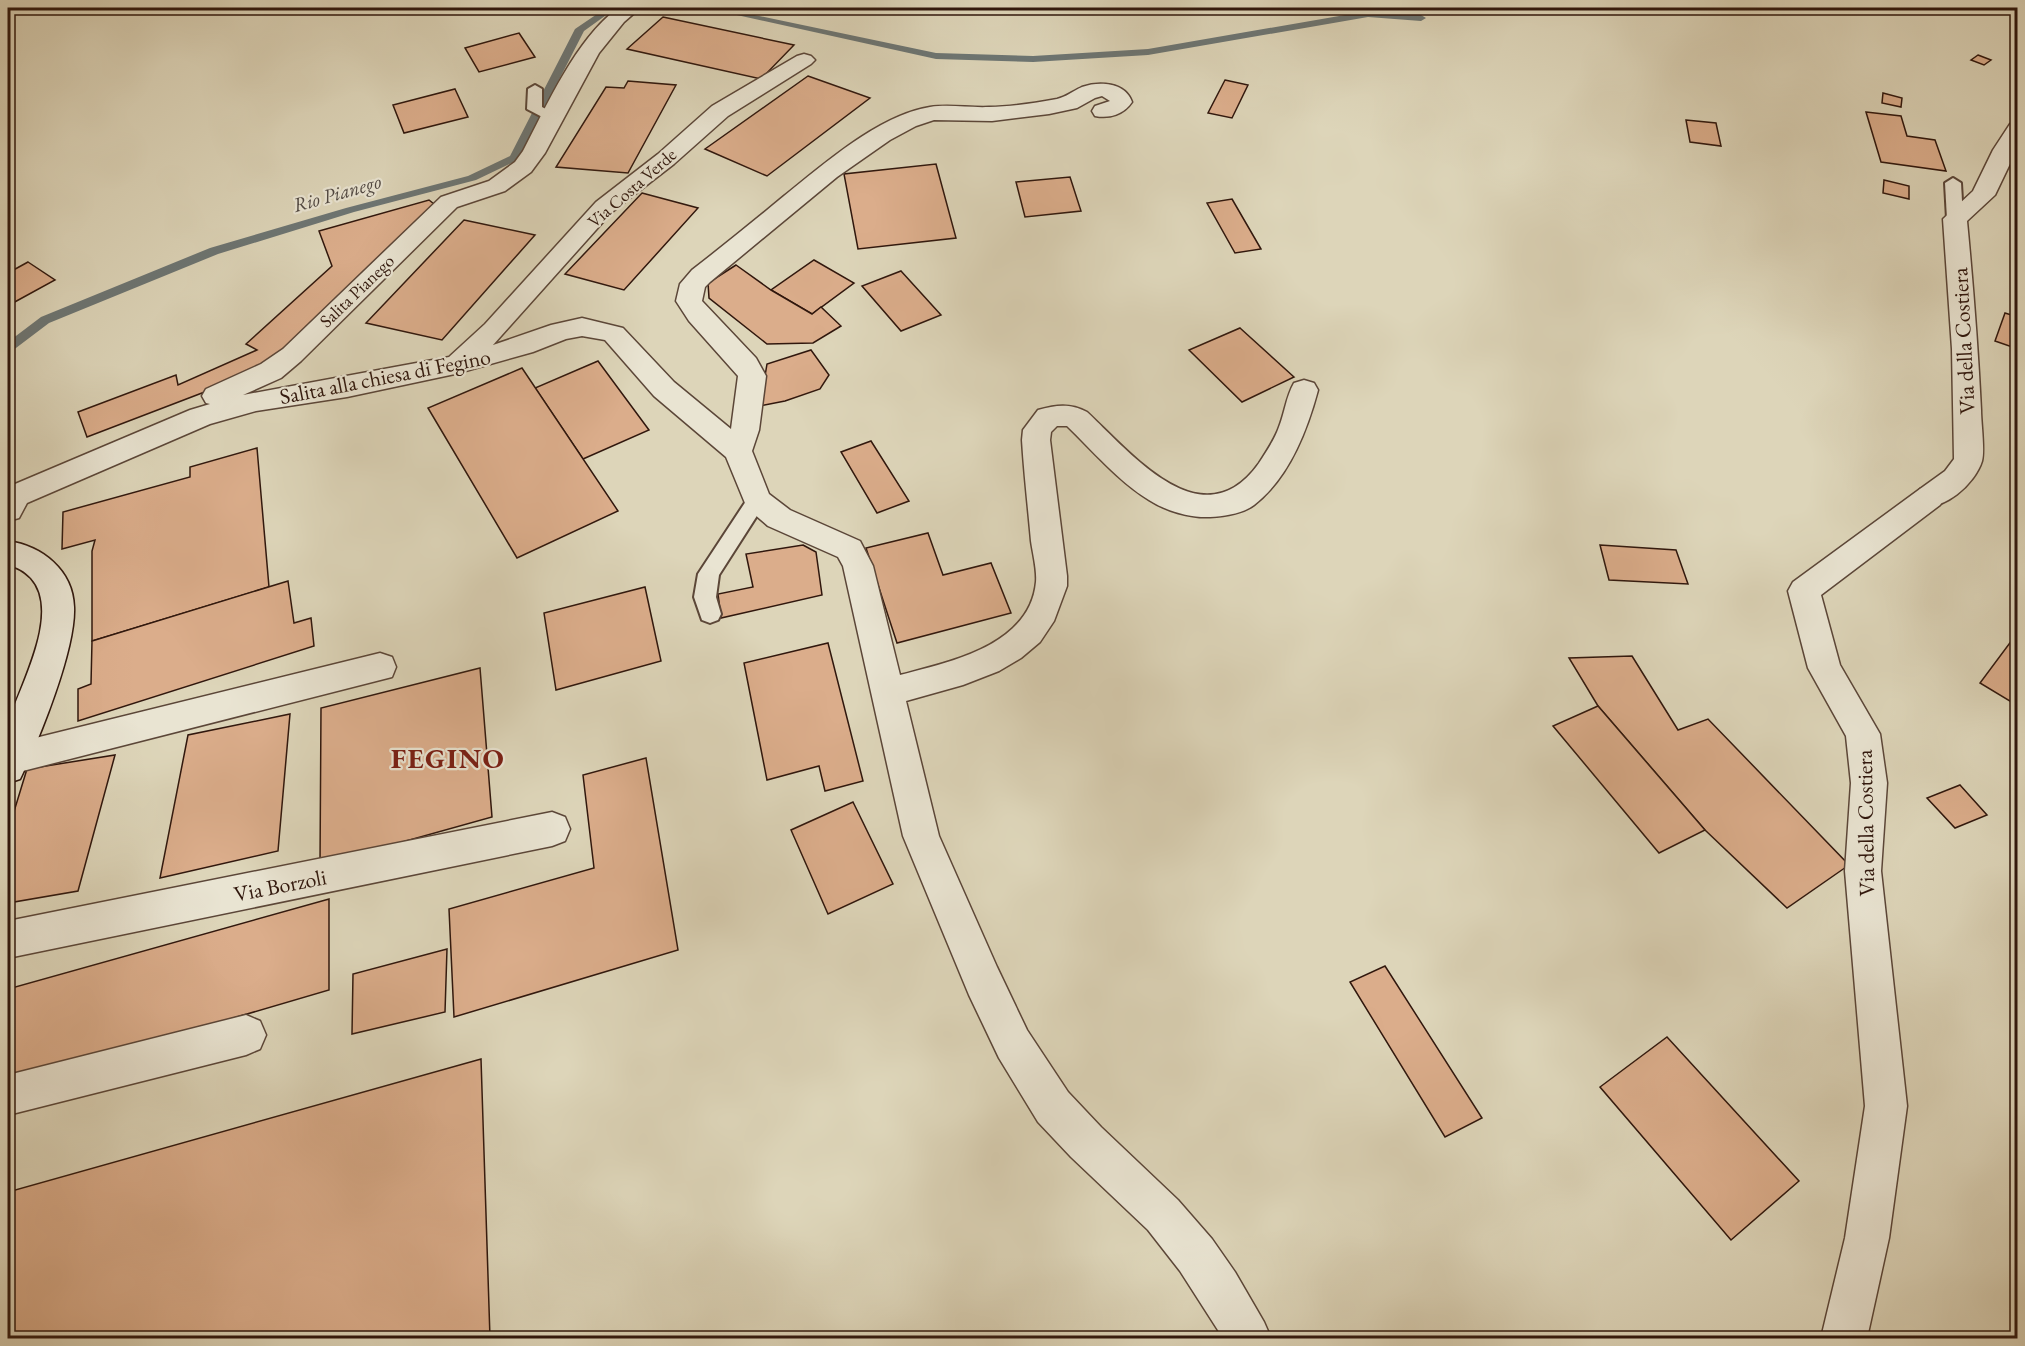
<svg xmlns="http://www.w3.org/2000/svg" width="2025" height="1346" font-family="'EB Garamond',serif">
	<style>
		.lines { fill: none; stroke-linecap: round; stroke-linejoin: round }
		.stream { fill: #6d7674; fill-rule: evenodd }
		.building { fill: #dbad8b; stroke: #30170d; stroke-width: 1.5 }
		.service-casing { stroke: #5b4638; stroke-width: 4 }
		.pedestrian-casing { stroke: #5b4638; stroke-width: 3 }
		.minor-casing { stroke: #5b4638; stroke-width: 3 }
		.secondary-casing { stroke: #30170d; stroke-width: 3 }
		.service { fill: #e9e4d2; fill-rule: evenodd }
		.pedestrian { fill: #e9e4d2; fill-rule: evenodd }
		.minor { fill: #e9e4d2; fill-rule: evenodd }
		.secondary { fill: #e9e4d2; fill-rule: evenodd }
		.labels { text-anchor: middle; stroke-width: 4.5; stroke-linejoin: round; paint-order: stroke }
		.far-street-label { font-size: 18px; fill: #30170d; stroke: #e9e4d2 }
		.far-water-label { font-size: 20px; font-style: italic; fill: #4f4741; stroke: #e9e4d2 }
		.street-label { font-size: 22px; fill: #30170d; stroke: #e9e4d2 }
		.district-label { font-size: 28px; font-weight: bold; letter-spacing: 1.5px; fill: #7a1f14; stroke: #e9e4d2 }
	</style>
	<rect width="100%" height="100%" fill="#ddd5b9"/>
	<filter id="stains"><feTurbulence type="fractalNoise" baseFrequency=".00333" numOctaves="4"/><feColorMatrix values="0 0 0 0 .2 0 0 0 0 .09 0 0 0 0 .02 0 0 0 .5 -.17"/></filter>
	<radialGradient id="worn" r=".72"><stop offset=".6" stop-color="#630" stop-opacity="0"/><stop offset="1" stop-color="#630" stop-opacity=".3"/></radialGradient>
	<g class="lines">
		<g class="stream">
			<path d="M606,8H616L584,31L518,160L476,180L354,212L218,254L49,323L12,351L8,352V342L41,317L210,248L346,208L468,176L510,156L575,29Z"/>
			<path d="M705,8H721L936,53L1033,56L1148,49L1368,11L1421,15L1426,18L1421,21L1368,17L1148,55L1033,62L936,59Z"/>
		</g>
	</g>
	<g class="building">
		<path d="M663,17L794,45L761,79L627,49Z"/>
		<path d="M519,33L535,57L479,72L465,48Z"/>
		<path d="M1978,55L1991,60L1984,65L1971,60Z"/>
		<path d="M808,76L870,98L767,176L705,149Z"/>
		<path d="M1225,80L1248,85L1232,118L1208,113Z"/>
		<path d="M628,81L676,85L628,173L556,167L606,87L624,88Z"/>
		<path d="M455,89L468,117L404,133L393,105Z"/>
		<path d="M1883,93L1902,98L1901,107L1882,103Z"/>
		<path d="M1866,112L1901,116L1907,136L1935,140L1946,171L1881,162Z"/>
		<path d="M1686,120L1716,123L1721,146L1690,142Z"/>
		<path d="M936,164L956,238L858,249L844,174Z"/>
		<path d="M1070,177L1081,211L1025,217L1016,182Z"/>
		<path d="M1884,180L1909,186V199L1883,193Z"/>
		<path d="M642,193L698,208L624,290L565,274Z"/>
		<path d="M1232,199L1261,249L1235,253L1207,203Z"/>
		<path d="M429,200L434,204L282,353L249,375L87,437L78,412L176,375L178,385L257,350L246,344L332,266L319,231Z"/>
		<path d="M464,220L535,235L442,340L366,323Z"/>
		<path d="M814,260L854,283L812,314L771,290Z"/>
		<path d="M28,262L55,280L11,304L8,302V273Z"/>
		<path d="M736,265L771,290L812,314L821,307L841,326L813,343L767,344L709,298L708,283Z"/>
		<path d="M901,271L941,315L901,331L862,286Z"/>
		<path d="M2005,313L2018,317V349L1995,341Z"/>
		<path d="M1240,328L1294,377L1242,402L1189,350Z"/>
		<path d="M811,350L829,375L820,389L785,401L760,406L767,364Z"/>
		<path d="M598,361L649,430L583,459L535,388Z"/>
		<path d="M522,368L618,511L517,558L428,408Z"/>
		<path d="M871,441L909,501L877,513L841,452Z"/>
		<path d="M257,448L269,587L92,641V551L95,540L62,549L63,512L190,477V467Z"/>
		<path d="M928,533L943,575L991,563L1011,613L897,643L866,548Z"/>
		<path d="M803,545L816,552L822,595L721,618L718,594L753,587L746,554Z"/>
		<path d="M1600,545L1676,550L1688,584L1609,580Z"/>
		<path d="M288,581L294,623L311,618L314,646L78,721V689L91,684L92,641Z"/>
		<path d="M645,587L661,661L556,690L544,613Z"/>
		<path d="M8,607L14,621L8,639Z"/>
		<path d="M2018,632V706L1980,683Z"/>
		<path d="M828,643L863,781L825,791L819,766L767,780L744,663Z"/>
		<path d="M1632,656L1678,730L1708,719L1849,865L1787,908L1705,830L1598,706L1569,658Z"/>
		<path d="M480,668L492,817L320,865L321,708Z"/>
		<path d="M1598,706L1705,830L1659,853L1553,726Z"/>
		<path d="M290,714L278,851L160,878L188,735Z"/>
		<path d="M115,755L78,891L8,903V831L27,769Z"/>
		<path d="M646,758L678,950L454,1017L449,909L594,868L583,775Z"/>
		<path d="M1960,785L1987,815L1955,828L1927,798Z"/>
		<path d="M853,802L893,884L828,914L791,830Z"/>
		<path d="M329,899V990L8,1084V989Z"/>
		<path d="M447,949L445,1012L352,1034L353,974Z"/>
		<path d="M1385,966L1482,1118L1445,1137L1350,982Z"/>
		<path d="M1667,1037L1799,1181L1731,1240L1600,1087Z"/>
		<path d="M481,1059L490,1338H8V1192Z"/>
	</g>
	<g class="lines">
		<g class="service-casing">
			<g id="service">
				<path d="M535,85L542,89V107L561,117L558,120H548L527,109L528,89Z"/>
				<path d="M1953,178L1961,183L1963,219L1955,224L1947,219L1945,183Z"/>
				<path d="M757,492L764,495L767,500L719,575L716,597L721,614L718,620L710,623L702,620L694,597L698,574L750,495Z"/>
			</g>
		</g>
		<g class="pedestrian-casing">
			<path id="pedestrian" d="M1930,486L1940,489L1945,497L1940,505L1821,595L1840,665L1880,734L1887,783L1881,871L1907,1106L1889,1238L1867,1338H1821L1845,1238L1865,1106L1845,871L1851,783L1846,736L1808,668L1788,591L1793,582L1920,489Z"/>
		</g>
		<g class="minor-casing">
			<g id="minor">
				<path d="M618,8H640L624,22L599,53L545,153L531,172L505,191L457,207L301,361L281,378L243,395L449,357L485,324L596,202L658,154L712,106L797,56L804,54L811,56L815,60L811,64L728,116L674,164L612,212L493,345L551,325L582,318L623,328L674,382L731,429L738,376L689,321L676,301L680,284L692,270C723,246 754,221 784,196C824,164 879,115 930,107C949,104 970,108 989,107C1011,107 1035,103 1057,99C1066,97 1073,91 1082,87C1099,81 1125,82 1132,102C1124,114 1110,119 1095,116L1092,111L1095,106L1110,101L1102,96L1095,98L1077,108L1049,114L992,121L934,120L916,126L890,140L837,177L710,282L705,287L702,301L756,358L766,376L759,430L752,451L769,494L790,510L860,541L873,566L900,675C949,662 1030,646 1036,582C1037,569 1033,555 1031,541C1028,507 1024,474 1022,440L1023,430L1038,410C1056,405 1070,403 1087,412C1132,454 1203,542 1259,463C1266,452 1275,439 1279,427C1285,412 1286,397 1294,383L1304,380L1314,383L1318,390C1307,431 1289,478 1254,505C1242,514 1225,516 1210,517C1190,518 1166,511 1149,500C1118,481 1093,451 1067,426H1057L1051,432L1050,440L1067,576V586L1054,621L1040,642L1021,658L999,671L963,685L906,701L939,836L997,967L1027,1030L1068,1092L1101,1127L1178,1200L1212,1239L1235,1272L1264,1322L1271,1338H1223L1180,1271L1148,1230L1071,1157L1038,1122L999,1058L969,995L903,836L843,566L838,557L768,526L747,508L726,457L654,396L605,340L582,336L566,339L533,352L455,374L347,397L256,411L210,424L27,503L19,518L8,521V487L190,410L210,404L206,403L202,396L206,389L261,364L283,349L441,197L489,181L515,162L523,151C547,105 576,39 618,8Z"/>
				<path d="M2018,122V147L1995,195L1967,221C1973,284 1978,347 1981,410C1981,423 1985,450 1982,461C1975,484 1943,512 1920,505L1915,497L1920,489L1945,471L1954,459L1952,349L1943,219L1973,191L1993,150L2010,124Z"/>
				<path d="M380,653L392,657L396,667L392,677L11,774L8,773V745L11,744Z"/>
				<path d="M552,812L565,817L570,829L565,841L552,846L8,958V921Z"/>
				<path d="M246,1015L260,1021L266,1035L260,1049L246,1055L8,1115V1075Z"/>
			</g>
		</g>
		<g class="secondary-casing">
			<path id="secondary" d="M8,541C42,546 73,570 74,607C76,649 39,740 20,779L8,783C6,769 4,737 8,723C20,686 62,612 31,578C24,571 18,567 8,565Z"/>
		</g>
		<use href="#service" class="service"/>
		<use href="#pedestrian" class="pedestrian"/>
		<use href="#minor" class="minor"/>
		<use href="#secondary" class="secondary"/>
	</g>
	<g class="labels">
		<g class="far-street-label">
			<text transform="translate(632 188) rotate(-41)" y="6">Via Costa Verde</text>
			<text transform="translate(357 291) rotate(-44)" y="6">Salita Pianego</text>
		</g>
		<g class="far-water-label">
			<text transform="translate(337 193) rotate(-16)" y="7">Rio Pianego</text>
		</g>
		<g class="street-label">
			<text transform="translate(1963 341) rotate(-93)" y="8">Via della Costiera</text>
			<text transform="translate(385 376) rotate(-11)" y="8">Salita alla chiesa di Fegino</text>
			<text transform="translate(1865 823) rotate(-91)" y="8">Via della Costiera</text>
			<text transform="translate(280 885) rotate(-11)" y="8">Via Borzoli</text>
		</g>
		<g class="district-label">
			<text x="448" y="768">FEGINO</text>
		</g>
	</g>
	<rect width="2025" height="1346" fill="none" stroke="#ddd5b9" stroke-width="30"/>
	<rect x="9" y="9" width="2007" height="1328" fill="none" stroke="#30170d" stroke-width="3"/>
	<rect x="15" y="15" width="1995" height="1316" fill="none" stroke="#30170d" stroke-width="1.5"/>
	<rect width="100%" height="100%" filter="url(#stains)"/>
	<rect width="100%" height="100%" fill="url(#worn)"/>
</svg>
